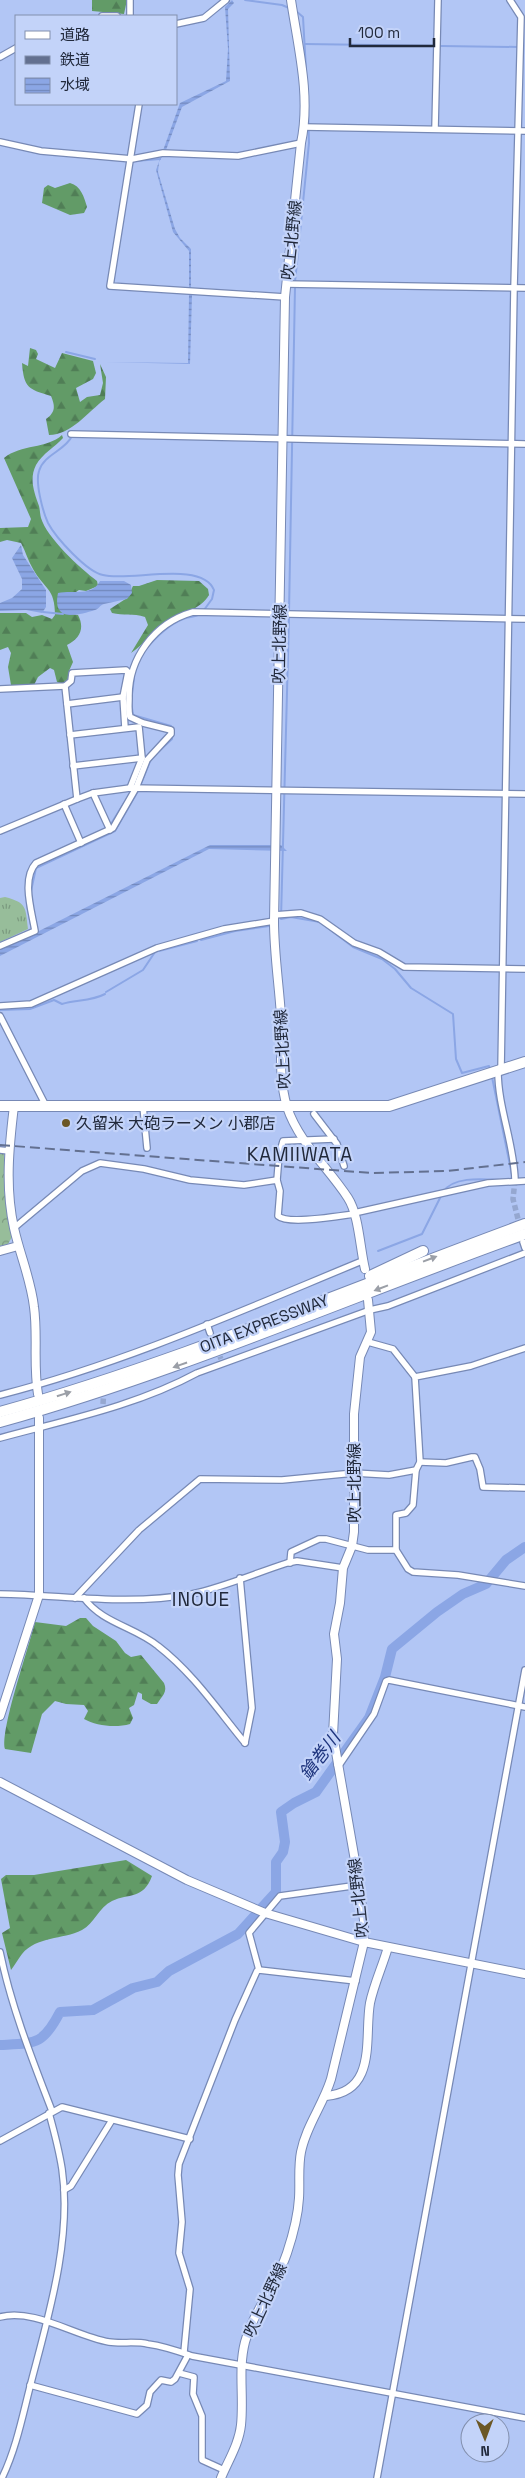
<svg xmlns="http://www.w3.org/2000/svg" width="525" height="2478" font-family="'Space Grotesk','Noto Sans JP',sans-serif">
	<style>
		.grass { fill: url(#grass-tufts) }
		.forest { fill: url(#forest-firs) }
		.park { fill: url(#park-crowns) }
		.water { fill: url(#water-rules) }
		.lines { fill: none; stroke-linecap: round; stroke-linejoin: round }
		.stream { stroke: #8ba6e5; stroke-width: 2 }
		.river { stroke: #8ba6e5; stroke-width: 10 }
		.street-tunnel { stroke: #95a7d0; stroke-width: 5.5; stroke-dasharray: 5.5 3; stroke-linecap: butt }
		.street-casing { stroke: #7789b5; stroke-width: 8 }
		.secondary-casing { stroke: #7789b5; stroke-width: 10 }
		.highway-casing { stroke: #7789b5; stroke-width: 12 }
		.street { stroke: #fff; stroke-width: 5.5 }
		.secondary { stroke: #fff; stroke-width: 8 }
		.highway { stroke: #fff; stroke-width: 10 }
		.rail { stroke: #637090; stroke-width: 2; stroke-dasharray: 10 5; stroke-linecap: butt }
		.oneway { fill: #9b9fa7 }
		.poi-dot { fill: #6b5725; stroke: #c3d3f9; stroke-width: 2 }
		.labels { text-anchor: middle; stroke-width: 4.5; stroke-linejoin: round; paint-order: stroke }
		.street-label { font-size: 16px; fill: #21293b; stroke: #c3d3f9 }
		.poi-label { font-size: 16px; fill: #21293b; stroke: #c3d3f9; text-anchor: start }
		.water-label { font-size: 18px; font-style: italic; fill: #1e347d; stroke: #c3d3f9 }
		.quarter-label { font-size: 19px; letter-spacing: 1px; fill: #21293b; stroke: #c3d3f9 }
	</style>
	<defs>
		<pattern id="grass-tufts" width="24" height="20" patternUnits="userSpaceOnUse" patternTransform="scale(1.25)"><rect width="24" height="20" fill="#97bd9a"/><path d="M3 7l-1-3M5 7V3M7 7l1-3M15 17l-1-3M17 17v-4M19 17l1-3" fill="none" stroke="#7b9a7f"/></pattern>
		<pattern id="forest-firs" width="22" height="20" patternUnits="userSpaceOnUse" patternTransform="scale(1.25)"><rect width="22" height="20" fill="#629b67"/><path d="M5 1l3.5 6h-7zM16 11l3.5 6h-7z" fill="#507e56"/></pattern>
		<pattern id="park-crowns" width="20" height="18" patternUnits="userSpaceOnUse" patternTransform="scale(1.25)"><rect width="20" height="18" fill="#97bd9a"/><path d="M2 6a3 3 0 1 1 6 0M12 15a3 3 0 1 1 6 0" fill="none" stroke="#7b9a7f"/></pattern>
		<pattern id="water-rules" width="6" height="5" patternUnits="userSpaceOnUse" patternTransform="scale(1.25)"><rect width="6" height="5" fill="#8ba6e5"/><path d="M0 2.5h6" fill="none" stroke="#7187bb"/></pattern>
	</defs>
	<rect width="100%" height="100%" fill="#b2c6f5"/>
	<path class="grass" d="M5,897C28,903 25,908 28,929L0,942V898Z"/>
	<g class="forest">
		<path d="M92,0H127L124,14L92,11Z"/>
		<path d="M70,183C81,186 84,197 87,207L84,213L70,215L42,203L44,188L48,185L55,188Z"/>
		<path d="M30,348L36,350L38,354L36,359L55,368L62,353L93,361L96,373L93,379L76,388L80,402L87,397L100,395L103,383L100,364L106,377L105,399C88,412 71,435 49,435L46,419C56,412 55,406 51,396C28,389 24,388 22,363L28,366Z"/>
		<path d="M62,435L63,438C54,448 43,453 36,465C29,479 34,492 39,506C40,510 40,514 41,518C47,538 80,568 97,581L98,586L86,591L79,590L73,594L69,614L78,615C85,628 80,639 67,645L73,662L69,671V679L65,684L57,682L54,670L50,668L38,677L34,685H11L8,667L11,653L8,647L0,650V613H26L32,617L42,615L52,619L55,615C55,588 45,590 33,569C28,561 26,552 21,543L7,540L0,542V528L28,527L31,519L4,458C21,444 47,449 62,435Z"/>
		<path d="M157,580L199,581L208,589L209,595C200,611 180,612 166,622C153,631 144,644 131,653L148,625L145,617C133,613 123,616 112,613L110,609L127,598L133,586H139Z"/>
		<path d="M80,1618H86L93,1626L116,1641L125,1653L131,1657L141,1655L164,1683C168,1692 162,1696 157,1704H151L142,1699V1694L138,1692L134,1705L129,1708L133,1718L130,1724C116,1728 96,1726 84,1719L88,1711L84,1705L66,1704L55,1701L42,1714L31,1753L5,1749C0,1730 29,1647 35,1622L66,1626Z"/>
		<path d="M126,1860L152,1876C143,1900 129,1893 112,1901C99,1907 94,1924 82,1930C62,1940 37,1936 22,1954C18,1959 15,1965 11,1970L2,1933L10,1928L1,1879L6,1875H34Z"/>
	</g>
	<path class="park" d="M0,1153H4V1190L12,1237L8,1244L0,1246Z"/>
	<g class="water">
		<path d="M232,0L234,3L228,9L230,81L182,107L166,150L159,162L158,172L175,229L180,238L191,249V288H189V251L173,232L156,170L180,103L226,81L228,49L225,7Z"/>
		<path d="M189,295H192L190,364L105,362L188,363Z"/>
		<path d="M21,545L23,555L46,590V607L42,613L26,610L0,611V603L12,598L22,589V579L12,558Z"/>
		<path d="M100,581H124L131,585L132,593L127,599C119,601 112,602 104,604C100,605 99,609 95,610C76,616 52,622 58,593C72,590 92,597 100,581Z"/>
		<path d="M210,845H281L287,851L209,849L0,956V949L37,932Z"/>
	</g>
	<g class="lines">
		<g class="stream">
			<path d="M245,0L282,5L289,8"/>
			<path d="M296,11L303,17L306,70"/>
			<path d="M305,44L518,47"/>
			<path d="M135,161L160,159"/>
			<path d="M295,282L309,143L308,107"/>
			<path d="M66,352L95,359"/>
			<path d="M72,436C65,451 44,454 39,471C35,483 43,512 48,523C56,538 87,572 103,575C129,582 202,560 214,590L212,599L204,610"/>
			<path d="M43,612L63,614"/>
			<path d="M289,612L295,287"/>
			<path d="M289,617L281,919L291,917L320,922L353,947L382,959L395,969L411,988L453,1014L456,1059L462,1073L489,1066L490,1070"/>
			<path d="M146,649C156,637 168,625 183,619C190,616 195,618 201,613"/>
			<path d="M134,678L131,701L133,715L171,726V728"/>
			<path d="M158,752L172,739V736"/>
			<path d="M109,827L124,803"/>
			<path d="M31,891L36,868L115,831L138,791L151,759"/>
			<path d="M27,905L32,930"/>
			<path d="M201,940L235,931L269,926"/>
			<path d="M159,951L197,941"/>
			<path d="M106,992L143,970L155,952"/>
			<path d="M0,1010L30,1009L54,1000L62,1004C76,1000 92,1001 105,994"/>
			<path d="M492,1077L512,1175"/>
			<path d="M443,1192C453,1176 483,1179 501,1180"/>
			<path d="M378,1251L422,1234L441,1196"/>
		</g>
		<path class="river" d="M0,2045C36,2043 43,2045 60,2012L93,2010L133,1988L157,1982L169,1971L238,1934L276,1892V1862L283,1852L285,1842L281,1812L294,1803L316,1792L369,1718L385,1677L392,1649L437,1612L463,1594L486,1584L506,1560L525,1547"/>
		<g class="street-tunnel">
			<path d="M515,1180L513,1199L520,1227"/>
			<path d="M210,1333L221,1359"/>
			<path d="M103,1404L104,1389"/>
		</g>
		<g class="street-casing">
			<g id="street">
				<path d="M130,0V16"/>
				<path d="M102,16H117"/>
				<path d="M176,24L204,18L226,0"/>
				<path d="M0,57L16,48"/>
				<path d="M139,104L110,286L285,297"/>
				<path d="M304,127L525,131"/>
				<path d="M435,129L438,0"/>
				<path d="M0,142L41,151L132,159L163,153L238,156L301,143"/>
				<path d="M286,284L525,288"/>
				<path d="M71,434L525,444"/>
				<path d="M65,686L77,799"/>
				<path d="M0,689L65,686L71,681L72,673L126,670L128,672L123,697L125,728"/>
				<path d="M67,704L123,697"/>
				<path d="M70,735L139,727L142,758L130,788"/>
				<path d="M73,766L142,758"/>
				<path d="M93,793L110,830"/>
				<path d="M64,804L81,843"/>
				<path d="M0,831L77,799L93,793L130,788L525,794"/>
				<path d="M274,915L301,913L320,919L354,943L379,952L404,967L525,969"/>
				<path d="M0,946L35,931C32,912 21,879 36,863L113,828L136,788L147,760L171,734V730L143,723L130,717C128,711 129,705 129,698C128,659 154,623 193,612L525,619"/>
				<path d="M0,1006L31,1004L157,948L224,929L274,921"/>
				<path d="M0,1016L46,1106"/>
				<path d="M501,1070L514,288L521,17L510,0"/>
				<path d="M498,1071C498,1108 514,1143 515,1180"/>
				<path d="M143,1106L147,1148"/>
				<path d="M314,1114L337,1144L344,1166"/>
				<path d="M0,1150L9,1151"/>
				<path d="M277,1180L279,1155L283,1141L334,1139"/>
				<path d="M354,1213L488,1183L525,1181"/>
				<path d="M14,1228L82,1171L100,1163L144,1169L190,1180L244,1185L277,1180L280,1191L278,1216C288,1225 339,1216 354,1214"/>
				<path d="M523,1242L525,1248"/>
				<path d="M207,1324L210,1333"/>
				<path d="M368,1342L393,1349L415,1377"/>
				<path d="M0,1395C125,1363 243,1310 362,1261"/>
				<path d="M0,1438C66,1420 136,1406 197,1373L370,1310L388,1306L525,1253"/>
				<path d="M420,1462L446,1463L472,1457H475L480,1469L483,1487L525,1488"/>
				<path d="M396,1550V1515L406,1513L413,1505L416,1470"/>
				<path d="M290,1563L291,1552L319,1539H326L368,1550H396L408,1569L413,1572L458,1575L525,1586"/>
				<path d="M240,1578L252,1708L245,1743"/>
				<path d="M0,1594C64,1595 128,1606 192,1594C224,1587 256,1573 287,1563L297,1561L343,1568"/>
				<path d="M75,1598L139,1530L200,1479L282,1480L354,1473L389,1475L416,1470L420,1462L415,1377L471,1366L525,1348"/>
				<path d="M84,1598C102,1623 135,1627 158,1646C193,1673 217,1709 245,1743"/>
				<path d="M337,1765L340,1764L374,1714L386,1681L389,1680L525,1707"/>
				<path d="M0,1952C11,2006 32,2059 52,2111"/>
				<path d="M259,1970L249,1933L280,1896L359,1885"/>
				<path d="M0,2141L62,2107L190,2139"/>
				<path d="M64,2190L71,2186L112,2120"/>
				<path d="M0,2317C34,2308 75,2336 109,2342C122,2344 135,2341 148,2344C163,2346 178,2351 192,2356L525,2418"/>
				<path d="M184,2352L190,2289L179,2253L182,2222L178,2175L179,2164L235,2020L257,1971L259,1970L356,1981"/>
				<path d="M179,2373L194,2377L193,2394L202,2416V2460L224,2470"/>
				<path d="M30,2385L137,2414L147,2405L150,2392L161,2380L171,2382L175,2379L188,2355"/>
				<path d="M2,2478C17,2447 23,2413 32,2379C49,2314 72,2237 62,2169C59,2150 54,2131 49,2113"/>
				<path d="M377,2478L525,1670"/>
			</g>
		</g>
		<g class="secondary-casing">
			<g id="secondary">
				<path d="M291,0C298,47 311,96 301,143L285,297L274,921C274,953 279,984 281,1016C282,1047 278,1076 287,1107C299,1143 328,1167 348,1198C359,1215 360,1249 365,1269"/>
				<path d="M14,1106C9,1147 5,1188 14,1228C20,1255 31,1280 34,1307C38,1336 33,1365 38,1394"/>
				<path d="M0,1251L18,1246"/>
				<path d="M0,1716L39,1595V1418"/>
				<path d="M0,1782L187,1880L265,1913L364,1942L525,1974"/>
				<path d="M326,2096C378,2092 364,2037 370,2003C374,1984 383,1965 388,1947"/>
				<path d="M221,2478C228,2461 239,2444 241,2425C244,2397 238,2369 245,2342C254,2310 277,2284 287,2253C293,2235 298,2216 299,2198C300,2183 298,2167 301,2152C306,2126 323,2105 331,2079L364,1942V1920L354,1855L333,1735L337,1659L334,1634L340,1603L343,1568L352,1546L354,1532V1414L360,1357L371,1332L368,1300"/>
			</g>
		</g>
		<g class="highway-casing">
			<g id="highway">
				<path d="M0,1106H389L525,1062"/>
				<path d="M370,1276L423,1251"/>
				<path d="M0,1412C179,1362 350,1288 525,1224"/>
				<path d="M0,1422C179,1372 350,1297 525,1234"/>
			</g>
		</g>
		<use href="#street" class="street"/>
		<use href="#secondary" class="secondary"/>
		<use href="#highway" class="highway"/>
		<path class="rail" d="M0,1145L372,1173L447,1171L525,1162"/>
	</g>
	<defs><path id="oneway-solid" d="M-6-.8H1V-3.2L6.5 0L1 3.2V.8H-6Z" transform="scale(1.25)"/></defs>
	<g class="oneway">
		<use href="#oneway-solid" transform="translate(430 1259) rotate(-21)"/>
		<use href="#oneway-solid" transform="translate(381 1288) rotate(159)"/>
		<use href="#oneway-solid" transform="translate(180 1365) rotate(161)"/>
		<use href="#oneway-solid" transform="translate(64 1394) rotate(-18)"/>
	</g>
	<circle class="poi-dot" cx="66" cy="1123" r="5"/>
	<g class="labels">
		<g class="street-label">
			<text transform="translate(291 240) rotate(-84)" y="6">吹上北野線</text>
			<text transform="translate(279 644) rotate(-89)" y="6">吹上北野線</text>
			<text transform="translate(282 1049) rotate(-93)" y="6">吹上北野線</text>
			<text transform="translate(264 1323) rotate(-21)" y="6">OITA EXPRESSWAY</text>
			<text transform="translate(354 1483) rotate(-90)" y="6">吹上北野線</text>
			<text transform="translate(358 1898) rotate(-96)" y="6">吹上北野線</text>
			<text transform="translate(265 2300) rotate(-65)" y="6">吹上北野線</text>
		</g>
		<g class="poi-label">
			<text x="76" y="1129">久留米 大砲ラーメン 小郡店</text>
		</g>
		<g class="water-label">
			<text transform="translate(320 1756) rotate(-53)" y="6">鎗巻川</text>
		</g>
		<g class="quarter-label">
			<text x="300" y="1161">KAMIIWATA</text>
			<text x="201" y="1606">INOUE</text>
		</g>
	</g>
	<rect x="15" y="15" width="162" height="90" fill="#c3d3f9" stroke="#828fad"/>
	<rect x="25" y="31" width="25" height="8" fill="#ffffff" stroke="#828fad"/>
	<text x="60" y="40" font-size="15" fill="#21293b">道路</text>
	<rect x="25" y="56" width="25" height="8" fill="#637090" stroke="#828fad"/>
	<text x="60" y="65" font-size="15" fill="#21293b">鉄道</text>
	<rect x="25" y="78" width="25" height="15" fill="url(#water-rules)" stroke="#828fad"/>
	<text x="60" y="90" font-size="15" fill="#21293b">水域</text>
	<g transform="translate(485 2438) rotate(179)"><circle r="24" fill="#c3d3f9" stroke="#828fad"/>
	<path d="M0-4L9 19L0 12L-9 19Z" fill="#6b5725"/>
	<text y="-8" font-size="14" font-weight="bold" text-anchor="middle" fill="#21293b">N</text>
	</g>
	<path d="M350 38v8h84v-8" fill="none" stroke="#21293b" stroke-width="2.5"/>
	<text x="358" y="38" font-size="15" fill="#21293b" stroke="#c3d3f9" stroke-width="4" paint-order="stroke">100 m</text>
</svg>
